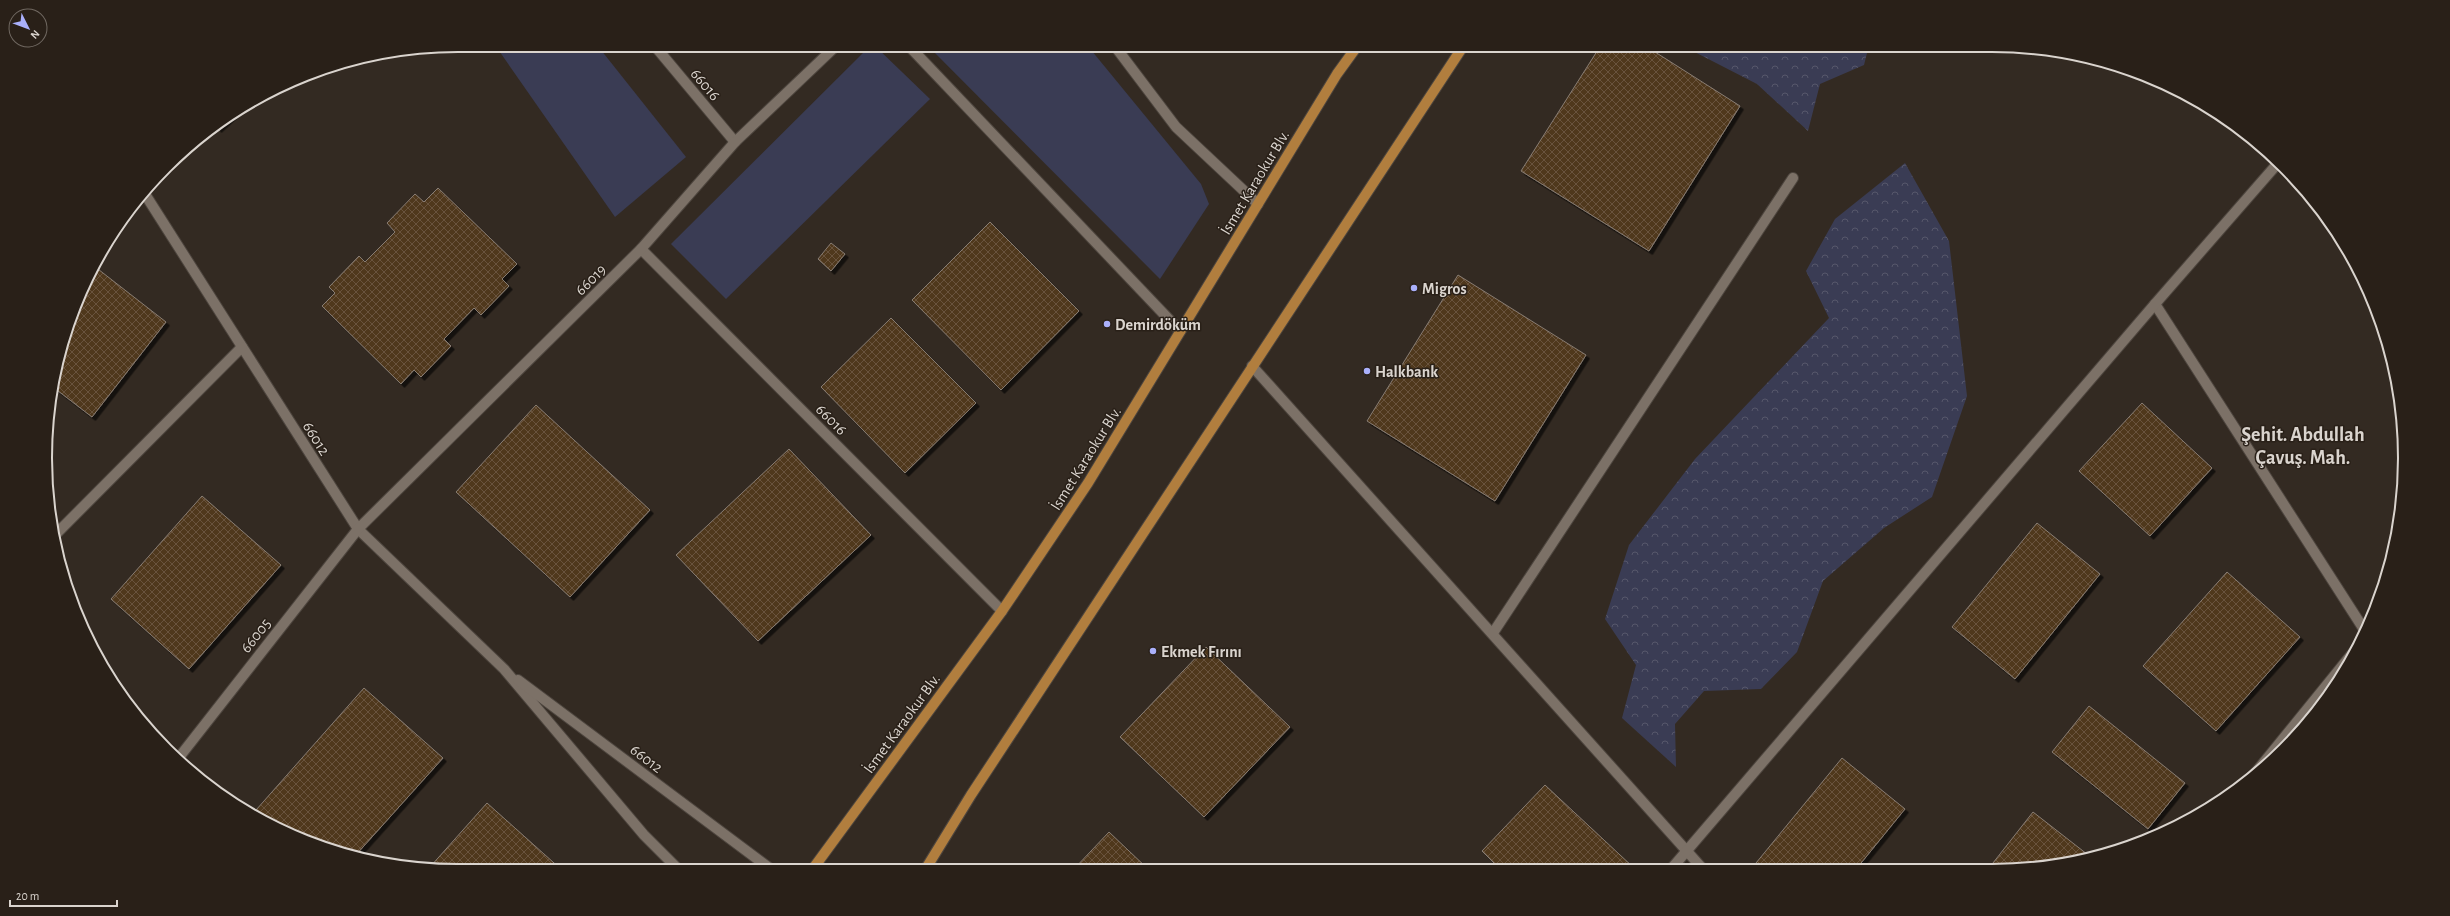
<svg xmlns="http://www.w3.org/2000/svg" width="2450" height="916" font-family="'Alegreya Sans',sans-serif">
	<style>
		.green { fill: #3a3c54 }
		.forest { fill: url(#forest-crowns) }
		.building { fill: url(#building-cross-hatch); stroke: #887d73; filter: url(#shadow) }
		.lines { fill: none; stroke-linecap: round; stroke-linejoin: round }
		.minor-casing { stroke: #4d453e; stroke-width: 12 }
		.major-casing { stroke: #4d453e; stroke-width: 12 }
		.minor { stroke: #7c7167; stroke-width: 10 }
		.major { stroke: #b17e3e; stroke-width: 10 }
		.poi-dot { fill: #aab0fb; stroke: #292018; stroke-width: 1.5 }
		.labels { text-anchor: middle; stroke-width: 3; stroke-linejoin: round; paint-order: stroke }
		.street-label { font-size: 16px; fill: #dad4ce; stroke: #292018 }
		.poi-label { font-size: 16px; font-weight: bold; fill: #dad4ce; stroke: #292018; text-anchor: start }
		.district-label { font-size: 20px; font-weight: bold; fill: #dad4ce; stroke: #292018 }
		.rim { fill: none; stroke: #dad4ce; stroke-width: 2 }
	</style>
	<defs>
		<pattern id="forest-crowns" width="20" height="18" patternUnits="userSpaceOnUse"><rect width="20" height="18" fill="#3a3c54"/><path d="M2 6a3 3 0 1 1 6 0M12 15a3 3 0 1 1 6 0" fill="none" stroke="#56576b"/></pattern>
		<pattern id="building-cross-hatch" width="8" height="8" patternUnits="userSpaceOnUse"><rect width="8" height="8" fill="#50371c"/><path d="M0 0l8 8M0 8l8-8" fill="none" stroke="#69533c"/></pattern>
		<filter id="shadow"><feDropShadow dx="3.5" dy="3.5" stdDeviation="0" flood-color="#0009"/></filter>
	</defs>
	<rect width="100%" height="100%" fill="#332a22"/>
	<g class="green">
		<path d="M495,45H597L686,157L615,217Z"/>
		<path d="M871,45H874L930,99L726,299L671,244Z"/>
		<path d="M927,45H1087L1201,184L1209,204L1160,279Z"/>
	</g>
	<g class="forest">
		<path d="M1681,45H1869L1864,65L1820,84L1808,131L1757,84Z"/>
		<path d="M1905,163L1949,241L1967,396L1932,497L1884,528L1823,581L1797,652L1761,689L1704,691L1675,724L1676,767L1622,718L1636,665L1605,619L1629,545L1695,459L1829,318L1806,271L1835,219Z"/>
	</g>
	<g class="building">
		<path d="M1601,45H1644L1740,106L1649,251L1521,171Z"/>
		<path d="M243,106L218,129L216,126Z"/>
		<path d="M438,188L517,264L502,279L509,286L481,315L474,308L444,339L451,346L421,377L414,370L401,384L322,306L335,293L329,287L359,256L365,262L395,232L387,223L415,194L424,202Z"/>
		<path d="M990,222L1079,311L1001,390L912,300Z"/>
		<path d="M831,243L845,254L831,271L818,259Z"/>
		<path d="M94,266L166,322L92,417L53,387L67,325Z"/>
		<path d="M1458,275L1586,355L1495,501L1367,421Z"/>
		<path d="M891,318L976,403L905,473L821,387Z"/>
		<path d="M2142,403L2212,468L2150,536L2079,471Z"/>
		<path d="M536,405L650,510L570,597L456,492Z"/>
		<path d="M789,449L871,535L758,641L676,555Z"/>
		<path d="M202,496L281,565L189,669L111,599Z"/>
		<path d="M2037,523L2100,574L2015,679L1952,627Z"/>
		<path d="M2227,572L2300,637L2216,731L2143,666Z"/>
		<path d="M1206,647L1290,727L1204,817L1120,737Z"/>
		<path d="M364,688L443,758L354,857L279,830L256,810Z"/>
		<path d="M2089,706L2185,783L2148,829L2052,752Z"/>
		<path d="M1842,758L1905,809L1857,868H1763L1756,863Z"/>
		<path d="M1545,785L1634,868L1500,869L1482,851Z"/>
		<path d="M487,803L563,871H458L430,867Z"/>
		<path d="M2033,812L2092,858L2046,867L1989,868Z"/>
		<path d="M1109,832L1148,869L1073,870Z"/>
	</g>
	<g class="lines">
		<g class="minor-casing">
			<g id="minor">
				<path d="M654,45L735,142"/>
				<path d="M908,45L1180,331"/>
				<path d="M1114,45L1176,127L1258,204"/>
				<path d="M143,191L358,529L504,669L644,835L680,871"/>
				<path d="M641,249L1002,611"/>
				<path d="M2155,304L2365,631"/>
				<path d="M1252,366L1702,868"/>
				<path d="M53,537L242,347"/>
				<path d="M1493,633L1793,178"/>
				<path d="M518,680L772,870"/>
				<path d="M177,760L358,529L641,249L735,142L837,45"/>
				<path d="M2252,777L2356,649"/>
				<path d="M1672,868L2155,304L2278,163"/>
			</g>
		</g>
		<g class="major-casing">
			<g id="major">
				<path d="M812,870L1002,611L1088,483L1337,74L1358,45"/>
				<path d="M925,870L971,795L1464,45"/>
			</g>
		</g>
		<use href="#minor" class="minor"/>
		<use href="#major" class="major"/>
	</g>
	<g class="poi-dot">
		<circle cx="1414" cy="288" r="4"/>
		<circle cx="1107" cy="324" r="4"/>
		<circle cx="1367" cy="371" r="4"/>
		<circle cx="1153" cy="651" r="4"/>
	</g>
	<g class="labels">
		<g class="street-label">
			<text transform="translate(706 84) rotate(50)" y="6">66016</text>
			<text transform="translate(1254 182) rotate(-59)" y="6">İsmet Karaokur Blv.</text>
			<text transform="translate(590 279) rotate(-45)" y="6">66019</text>
			<text transform="translate(832 419) rotate(45)" y="6">66016</text>
			<text transform="translate(317 438) rotate(58)" y="6">66012</text>
			<text transform="translate(1085 458) rotate(-58)" y="6">İsmet Karaokur Blv.</text>
			<text transform="translate(255 635) rotate(-52)" y="6">66005</text>
			<text transform="translate(901 723) rotate(-54)" y="6">İsmet Karaokur Blv.</text>
			<text transform="translate(647 758) rotate(37)" y="6">66012</text>
		</g>
		<g class="poi-label">
			<text x="1422" y="294">Migros</text>
			<text x="1115" y="330">Demirdöküm</text>
			<text x="1375" y="377">Halkbank</text>
			<text x="1161" y="657">Ekmek Fırını</text>
		</g>
		<g class="district-label">
			<text x="2303" y="441">Şehit. Abdullah<tspan x="2303" dy="23">Çavuş. Mah.</tspan></text>
		</g>
	</g>
	<path d="M0 0H2450V916H0ZM458 52H1992A406 406 0 0 1 2398 458V458A406 406 0 0 1 1992 864H458A406 406 0 0 1 52 458V458A406 406 0 0 1 458 52Z" fill="#292018" fill-rule="evenodd"/>
	<path class="rim" d="M458 52H1992A406 406 0 0 1 2398 458V458A406 406 0 0 1 1992 864H458A406 406 0 0 1 52 458V458A406 406 0 0 1 458 52Z"/>
	<g transform="translate(28 28) rotate(132)"><circle r="19" fill="#292018" stroke="#706861"/>
	<path d="M0-3L7 15L0 10L-7 15Z" fill="#aab0fb"/>
	<text y="-6" font-size="11" font-weight="bold" text-anchor="middle" fill="#dad4ce">N</text>
	</g>
	<path d="M10 900v6h107v-6" fill="none" stroke="#dad4ce" stroke-width="2"/>
	<text x="16" y="900" font-size="12" fill="#dad4ce" stroke="#292018" stroke-width="3" paint-order="stroke">20 m</text>
</svg>
